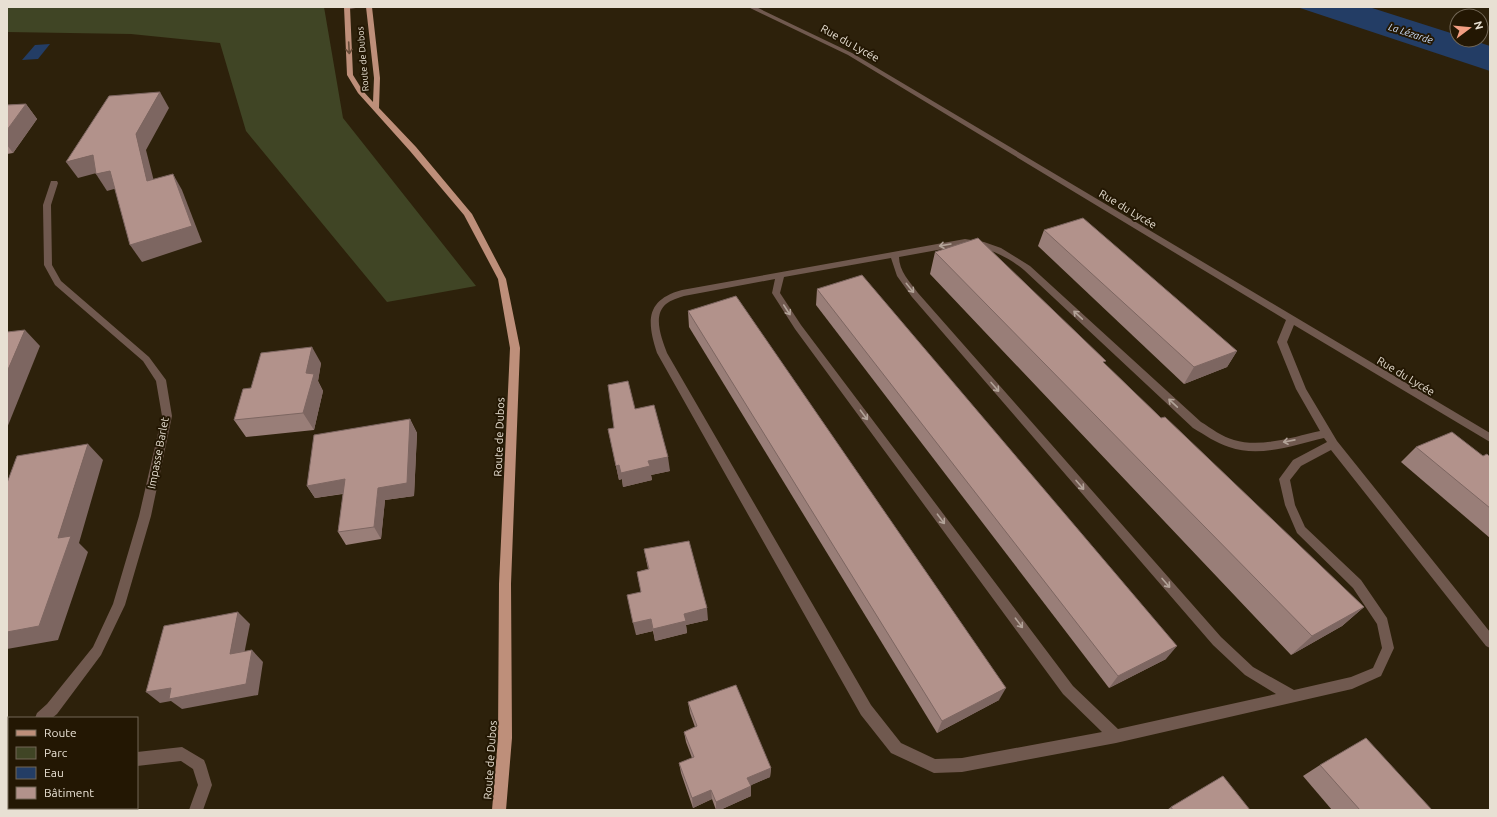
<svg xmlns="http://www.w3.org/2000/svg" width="1497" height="817" font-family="Ubuntu,sans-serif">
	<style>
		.green { fill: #404525 }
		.water { fill: #233d65 }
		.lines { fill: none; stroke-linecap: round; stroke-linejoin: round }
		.lane { fill: #70594f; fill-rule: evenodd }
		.street { fill: #70594f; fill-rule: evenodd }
		.primary { fill: #be8f7a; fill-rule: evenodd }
		.wall { fill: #997e78 }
		.shaded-wall { fill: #7d6661 }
		.building { fill: #b2928b; stroke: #7d6661 }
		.oneway { stroke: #694d39 }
		.oneway2 { stroke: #b2a398 }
		.labels { text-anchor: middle; stroke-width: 4; stroke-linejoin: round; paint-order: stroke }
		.far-street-label { font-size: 9px; fill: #e8e0d3; stroke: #231703 }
		.far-water-label { font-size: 10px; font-style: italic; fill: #cddffb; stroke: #231703 }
		.street-label { font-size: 11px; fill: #e8e0d3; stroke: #231703 }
	</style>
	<rect width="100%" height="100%" fill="#2d210b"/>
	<path class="green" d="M7,7H324L343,118L476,286L387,302L246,131L220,43L131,34L7,32Z"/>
	<g class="water">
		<path d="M1297,7H1369L1457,35V40H1472L1490,46V71Z"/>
		<path d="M50,44L38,59L22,60L35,45Z"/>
	</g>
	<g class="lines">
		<g class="lane">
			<path d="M182,747L204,760L206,765L212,785L203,810H189L198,785L193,769L181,761L137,766V752Z"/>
			<path d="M9,779V793L7,794V780Z"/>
		</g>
		<g class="street">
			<path d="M347,7H361L345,10V8Z"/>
			<path d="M748,7H756L852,53L1490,433V442L1294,325L1287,342L1306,389L1337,441L1490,632V648L1486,646L1331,450L1301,466L1290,480L1295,505L1305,527L1361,580L1387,618L1394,648L1381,676L1352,689L1116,743L962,772L934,773L891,753L861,715L657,353C647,322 645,300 682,290L965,239L984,242L1001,248L1030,266L1201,422C1211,428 1222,437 1234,440C1261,448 1293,437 1320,431L1296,389L1277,342L1286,320L848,55ZM965,245C989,248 1005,255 1024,270L1193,428C1205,435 1216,443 1229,447C1260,458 1294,445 1324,438L1327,442L1293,460L1279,479L1285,505L1297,533L1353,588L1377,624L1382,648L1373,668L1351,677L1294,690L1253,667L1221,637L918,293C910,282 899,271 899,257ZM891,258L897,276L912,297L1213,645L1245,675L1276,694L1118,729L1073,686L801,325L780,293L784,277ZM775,279L772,293L795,329L1063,694L1102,732L962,758L935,759L901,743L871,705L667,353C662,339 652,316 666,304C671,300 678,298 684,296Z"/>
			<path d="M51,181H57L58,183L51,205L52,265L61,281L149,357L166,380L172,416L151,516L125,605L101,655L57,714L52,718H35L37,713L47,704L93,647L113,604L139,516L162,416L156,381L143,361L55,285L44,265L43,205Z"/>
			<path d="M9,742V757L7,758V743Z"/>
		</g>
		<path class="primary" d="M344,7H350L353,75L363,91L373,102L374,78L366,7H372L380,78L379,108L416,147L472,214L506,279L520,348L511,584L512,738L506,810H492L498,738L499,584L510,348L498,279L464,215L410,151L358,93L347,75Z"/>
	</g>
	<g class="wall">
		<path d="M26,104L37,119L13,153L7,154V105Z"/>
		<path d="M1044,230L1237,351L1227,367L1184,384L1038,246Z"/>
		<path d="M935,252L1105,364L1161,418L1364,607L1342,626L1291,655L930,274Z"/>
		<path d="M817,289L1166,659L1109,688L816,305Z"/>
		<path d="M688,311L999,700L937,733L689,327Z"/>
		<path d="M321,363L318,381L323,391L314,430L246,437L234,420L251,388Z"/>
		<path d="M635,409L670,471L651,475L652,480L623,487L622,479L619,480L608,429L614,428Z"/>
		<path d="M410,419L417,433L414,496L385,500L381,539L346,545L338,532L343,494L315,498L307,486Z"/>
		<path d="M1416,447L1490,457V538L1401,462Z"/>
		<path d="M644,549L708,620L686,625L687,633L655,641L653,631L636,635L641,592L637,572L648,569Z"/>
		<path d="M688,702L771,768L770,777L751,785V796L720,810H716L712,799L693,808L681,773L679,763L692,758L686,742L684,732L695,727L690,713Z"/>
		<path d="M1320,765L1432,810H1332L1303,776Z"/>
		<path d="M1171,807L1250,810H1167Z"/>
	</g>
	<g class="shaded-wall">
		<path d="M160,92L169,108L146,150L158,197L147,181L136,134Z"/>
		<path d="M26,104L37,119L13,153L7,145V130Z"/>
		<path d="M93,155L104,171L78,178L66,162Z"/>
		<path d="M110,171L121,187L107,191L96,174Z"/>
		<path d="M173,174L182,190L202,242L142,262L130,245Z"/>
		<path d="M25,330L40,346L7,428V372Z"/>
		<path d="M312,347L321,363L318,381L323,391L314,430L303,413L306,373Z"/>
		<path d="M1237,351L1227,367L1184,384L1194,367Z"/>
		<path d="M410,419L417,433L414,496L385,500L381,539L374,527L378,488Z"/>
		<path d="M88,444L103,460L79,543L88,552L58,640L7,649V632L58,538Z"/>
		<path d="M668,457L670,471L651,475L652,480L623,487L622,479L619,480L616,466Z"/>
		<path d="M345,479L353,492L315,498L307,486Z"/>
		<path d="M1364,607L1342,626L1291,655L1312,636Z"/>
		<path d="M707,608L708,620L686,625L687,633L655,641L653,629L684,614Z"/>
		<path d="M238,612L250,624L242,665L230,654Z"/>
		<path d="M651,619L653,631L636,635L633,623Z"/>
		<path d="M1177,646L1166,659L1109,688L1118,676Z"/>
		<path d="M252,650L263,662L258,695L182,709L171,701L160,703L146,692Z"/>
		<path d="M1006,688L999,700L937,733L942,721Z"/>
		<path d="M771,768L770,777L747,787V778Z"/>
		<path d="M751,786V796L720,810H716V802Z"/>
		<path d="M711,790L712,799L693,808L692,798Z"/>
	</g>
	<g class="building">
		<path d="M160,92L136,134L147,181L173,174L192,226L130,245L110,171L96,174L93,155L66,162L109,96Z"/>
		<path d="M26,104L7,130V105Z"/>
		<path d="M1083,218L1237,351L1194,367L1044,230Z"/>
		<path d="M978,238L1106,361L1103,362L1161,418L1165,417L1364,607L1312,636L935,252Z"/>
		<path d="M862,275L1177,646L1118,676L817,289Z"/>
		<path d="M736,296L1006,688L942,721L688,311Z"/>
		<path d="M25,330L7,372V332Z"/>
		<path d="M312,347L306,373L314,374L303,413L234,420L243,389L251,388L261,353Z"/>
		<path d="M628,381L635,409L654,405L668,457L648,461L650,466L621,473L619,465L616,466L608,429L614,428L608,385Z"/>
		<path d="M410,419L407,483L378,488L374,527L338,532L345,479L307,486L314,435Z"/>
		<path d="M1452,432L1483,456L1487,454L1490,457V508L1416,447Z"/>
		<path d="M88,444L58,538L71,536L39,626L7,632V483L17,456Z"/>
		<path d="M689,541L707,608L684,614L686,621L653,629L651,619L633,623L627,595L641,592L637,572L649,569L644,549Z"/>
		<path d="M238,612L230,654L252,650L246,684L169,699L171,688L146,692L164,626Z"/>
		<path d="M736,685L771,768L747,778L751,786L716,802L711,790L692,798L679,763L694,757L684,732L697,726L688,702Z"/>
		<path d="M1366,738L1432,810H1360L1320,765Z"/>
		<path d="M1223,776L1250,810H1173L1171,807Z"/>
	</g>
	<defs><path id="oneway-shaft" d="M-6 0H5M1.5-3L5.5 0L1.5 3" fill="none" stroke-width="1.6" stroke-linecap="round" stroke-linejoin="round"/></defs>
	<use class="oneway" href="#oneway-shaft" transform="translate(349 48) rotate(87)"/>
	<g class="oneway2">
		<use href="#oneway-shaft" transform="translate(945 245) rotate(170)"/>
		<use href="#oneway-shaft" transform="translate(910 288) rotate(51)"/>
		<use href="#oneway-shaft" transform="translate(787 310) rotate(57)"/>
		<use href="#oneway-shaft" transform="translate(1078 315) rotate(-137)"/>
		<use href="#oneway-shaft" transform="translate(995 387) rotate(49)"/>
		<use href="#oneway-shaft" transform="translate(1173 403) rotate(-137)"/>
		<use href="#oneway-shaft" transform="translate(864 415) rotate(53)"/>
		<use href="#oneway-shaft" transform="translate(1289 441) rotate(169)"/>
		<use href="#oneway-shaft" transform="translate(1080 485) rotate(49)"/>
		<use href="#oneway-shaft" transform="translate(941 519) rotate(53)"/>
		<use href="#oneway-shaft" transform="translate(1166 583) rotate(49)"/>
		<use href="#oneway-shaft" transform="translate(1019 623) rotate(53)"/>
	</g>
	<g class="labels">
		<g class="far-street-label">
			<text transform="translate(363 59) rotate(-95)" y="3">Route de Dubos</text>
		</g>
		<g class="far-water-label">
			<text transform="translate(1411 33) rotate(18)" y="4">La Lézarde</text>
		</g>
		<g class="street-label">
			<text transform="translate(850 43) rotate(29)" y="4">Rue du Lycée</text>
			<text transform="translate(1128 209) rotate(31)" y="4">Rue du Lycée</text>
			<text transform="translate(1406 376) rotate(31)" y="4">Rue du Lycée</text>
			<text transform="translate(499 437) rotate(-88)" y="4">Route de Dubos</text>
			<text transform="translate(158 453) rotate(-79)" y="4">Impasse Barlet</text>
			<text transform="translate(490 760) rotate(-86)" y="4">Route de Dubos</text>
		</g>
	</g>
	<rect width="1497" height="817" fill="none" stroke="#e8e0d3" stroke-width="16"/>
	<rect x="8" y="717" width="130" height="92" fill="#231703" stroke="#726756"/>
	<rect x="16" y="730" width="20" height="6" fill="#be8f7a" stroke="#726756"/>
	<text x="44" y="737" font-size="12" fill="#e8e0d3">Route</text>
	<rect x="16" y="747" width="20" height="12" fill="#404525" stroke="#726756"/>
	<text x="44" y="757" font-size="12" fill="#e8e0d3">Parc</text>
	<rect x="16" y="767" width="20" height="12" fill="#233d65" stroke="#726756"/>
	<text x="44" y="777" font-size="12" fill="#e8e0d3">Eau</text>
	<rect x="16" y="787" width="20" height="12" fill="#b2928b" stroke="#726756"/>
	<text x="44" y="797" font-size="12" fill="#e8e0d3">Bâtiment</text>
	<g transform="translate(1469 28) rotate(74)"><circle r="19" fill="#231703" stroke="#726756"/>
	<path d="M0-3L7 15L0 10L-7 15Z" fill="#f39f83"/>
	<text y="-6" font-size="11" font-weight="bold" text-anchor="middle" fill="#e8e0d3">N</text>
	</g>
</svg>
